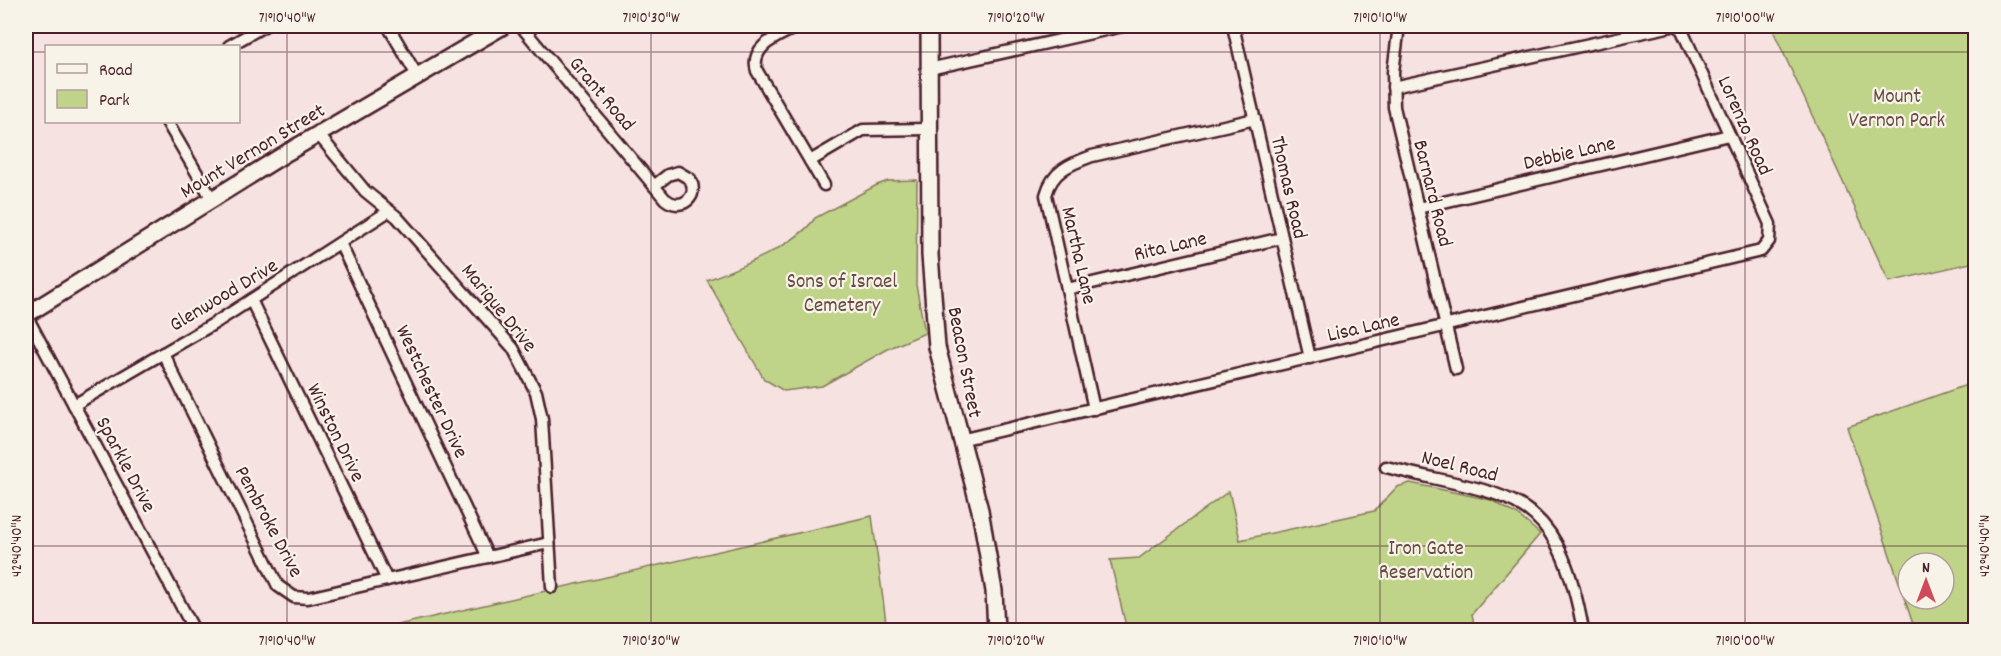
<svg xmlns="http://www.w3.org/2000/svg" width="2001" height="656" font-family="Dekko,sans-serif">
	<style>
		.green { fill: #c0d489; stroke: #857a5a; stroke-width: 1.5; fill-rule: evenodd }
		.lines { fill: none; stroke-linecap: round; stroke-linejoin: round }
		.minor-casing { stroke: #4a1f2b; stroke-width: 15 }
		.secondary-casing { stroke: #4a1f2b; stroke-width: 20 }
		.minor { stroke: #f7f3e8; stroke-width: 10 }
		.secondary { stroke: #f7f3e8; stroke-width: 15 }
		.ticks { fill: none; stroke: #4a1f2b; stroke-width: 1.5; stroke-opacity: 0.45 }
		.labels { text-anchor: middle; stroke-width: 4.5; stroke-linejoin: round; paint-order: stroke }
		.street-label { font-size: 21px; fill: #4a1f2b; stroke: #f7f3e8 }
		.park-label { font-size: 21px; fill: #684c42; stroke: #f7f3e8 }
		.neatline { fill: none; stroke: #4a1f2b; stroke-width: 2 }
		.ticks-label { font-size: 15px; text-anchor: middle; fill: #4a1f2b }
	</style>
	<rect width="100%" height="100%" fill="#f5e2e1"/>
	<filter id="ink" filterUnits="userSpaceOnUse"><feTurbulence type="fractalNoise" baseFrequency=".0167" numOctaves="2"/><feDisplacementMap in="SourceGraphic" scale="12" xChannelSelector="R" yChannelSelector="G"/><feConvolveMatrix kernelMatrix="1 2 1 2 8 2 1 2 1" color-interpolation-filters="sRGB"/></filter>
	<g filter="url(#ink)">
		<g class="green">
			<path d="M1771,26H1975V262L1889,282Z"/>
			<path d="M917,180L916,285L925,333L888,349L822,386L784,391L764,379L707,280C738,268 796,246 815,218L877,185L888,181Z"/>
			<path d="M1975,382V630H1915L1847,427ZM1908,563H1944V599H1908Z"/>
			<path d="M1410,483L1491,500L1518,515L1540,534L1472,614L1475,630H1127L1110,560L1139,558L1229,491L1240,540L1374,511L1397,487Z"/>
			<path d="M872,516L887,630H376Z"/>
		</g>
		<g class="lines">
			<g class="minor-casing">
				<g id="minor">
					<path d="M388,26L418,77"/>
					<path d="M521,26L665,199C681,212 700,197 690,179L678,172L668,175L654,186"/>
					<path d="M798,26C780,36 749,45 757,71L810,161L863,130L929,129"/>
					<path d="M1233,26L1310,358"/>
					<path d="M1399,26L1393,72L1394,107L1456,369"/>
					<path d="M229,46L264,26"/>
					<path d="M929,69L1123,26"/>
					<path d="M1393,87L1672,26"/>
					<path d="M167,122L212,199"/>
					<path d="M318,134L365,191L397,217L513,348L536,392L542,419L552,587"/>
					<path d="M810,161L824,185"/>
					<path d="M1418,208L1729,135"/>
					<path d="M340,243L488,557"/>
					<path d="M1067,289L1282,238"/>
					<path d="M251,300L387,580"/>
					<path d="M26,315L194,630"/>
					<path d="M163,353L278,586L294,597L308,598L549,543"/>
					<path d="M74,405L215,323L389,211"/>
					<path d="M1094,409L1046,195C1052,171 1070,164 1092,156L1255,119"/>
					<path d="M960,440L1761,251L1769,241L1770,224L1680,26"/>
					<path d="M1386,467C1511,499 1556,484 1583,630"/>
					<path d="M26,629V630"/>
				</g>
			</g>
			<g class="secondary-casing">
				<g id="secondary">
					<path d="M929,26L930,255L937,347L980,510L994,591L996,630"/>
					<path d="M26,315L288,152L503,26"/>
				</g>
			</g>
			<use href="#minor" class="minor"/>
			<use href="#secondary" class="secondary"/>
		</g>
	</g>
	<path class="ticks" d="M287,26V630M651,26V630M1016,26V630M1380,26V630M1745,26V630M26,52H46M238,52H1976M26,546H1976"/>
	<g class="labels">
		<g class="street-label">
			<text transform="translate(603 93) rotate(50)" y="7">Grant Road</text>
			<text transform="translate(1746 125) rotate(66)" y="7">Lorenzo Road</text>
			<text transform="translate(252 150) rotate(-31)" y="7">Mount Vernon Street</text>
			<text transform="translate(1569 152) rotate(-13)" y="7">Debbie Lane</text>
			<text transform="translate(1290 187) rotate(77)" y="7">Thomas Road</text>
			<text transform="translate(1434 193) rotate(76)" y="7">Barnard Road</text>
			<text transform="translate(1170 245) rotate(-13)" y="7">Rita Lane</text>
			<text transform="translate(1080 255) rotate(77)" y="7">Martha Lane</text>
			<text transform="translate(223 294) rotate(-31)" y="7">Glenwood Drive</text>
			<text transform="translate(500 307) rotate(51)" y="7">Marique Drive</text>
			<text transform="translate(1363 326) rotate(-13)" y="7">Lisa Lane</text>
			<text transform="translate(966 362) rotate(79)" y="7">Beacon Street</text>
			<text transform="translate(433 391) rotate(65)" y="7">Westchester Drive</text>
			<text transform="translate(337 432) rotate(64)" y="7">Winston Drive</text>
			<text transform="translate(127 464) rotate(62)" y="7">Sparkle Drive</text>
			<text transform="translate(1460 465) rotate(14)" y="7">Noel Road</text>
			<text transform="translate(270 521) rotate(62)" y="7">Pembroke Drive</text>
		</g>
		<g class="park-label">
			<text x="1897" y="102">Mount<tspan x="1897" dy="24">Vernon Park</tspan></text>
			<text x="842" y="287">Sons of Israel<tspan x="842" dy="24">Cemetery</tspan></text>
			<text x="1426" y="554">Iron Gate<tspan x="1426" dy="24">Reservation</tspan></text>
		</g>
	</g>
	<rect width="2001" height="656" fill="none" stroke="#f7f3e8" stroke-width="66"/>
	<rect x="45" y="45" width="195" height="78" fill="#f7f3e8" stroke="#b29e9c" stroke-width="1.5"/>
	<rect x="57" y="64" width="30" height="9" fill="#f7f3e8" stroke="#b29e9c" stroke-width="1.5"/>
	<text x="99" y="75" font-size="18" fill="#4a1f2b">Road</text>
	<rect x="57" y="90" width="30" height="18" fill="#c0d489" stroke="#b29e9c" stroke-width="1.5"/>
	<text x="99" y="105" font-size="18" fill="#4a1f2b">Park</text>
	<g transform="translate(1926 581)"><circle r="28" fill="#f7f3e8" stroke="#b29e9c" stroke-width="1.5"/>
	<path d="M0-4.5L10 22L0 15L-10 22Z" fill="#d1495b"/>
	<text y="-9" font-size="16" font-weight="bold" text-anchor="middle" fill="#4a1f2b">N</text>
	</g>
	<rect x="33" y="33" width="1935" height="590" class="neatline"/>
	<g class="ticks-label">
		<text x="287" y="22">71°10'40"W</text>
		<text x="651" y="22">71°10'30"W</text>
		<text x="1016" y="22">71°10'20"W</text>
		<text x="1380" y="22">71°10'10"W</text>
		<text x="1745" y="22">71°10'00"W</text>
		<text transform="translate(16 546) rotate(-90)" y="5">42°40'40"N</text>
		<text transform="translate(1984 546) rotate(-90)" y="5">42°40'40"N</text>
		<text x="287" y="645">71°10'40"W</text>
		<text x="651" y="645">71°10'30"W</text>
		<text x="1016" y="645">71°10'20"W</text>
		<text x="1380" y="645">71°10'10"W</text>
		<text x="1745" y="645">71°10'00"W</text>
	</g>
</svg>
